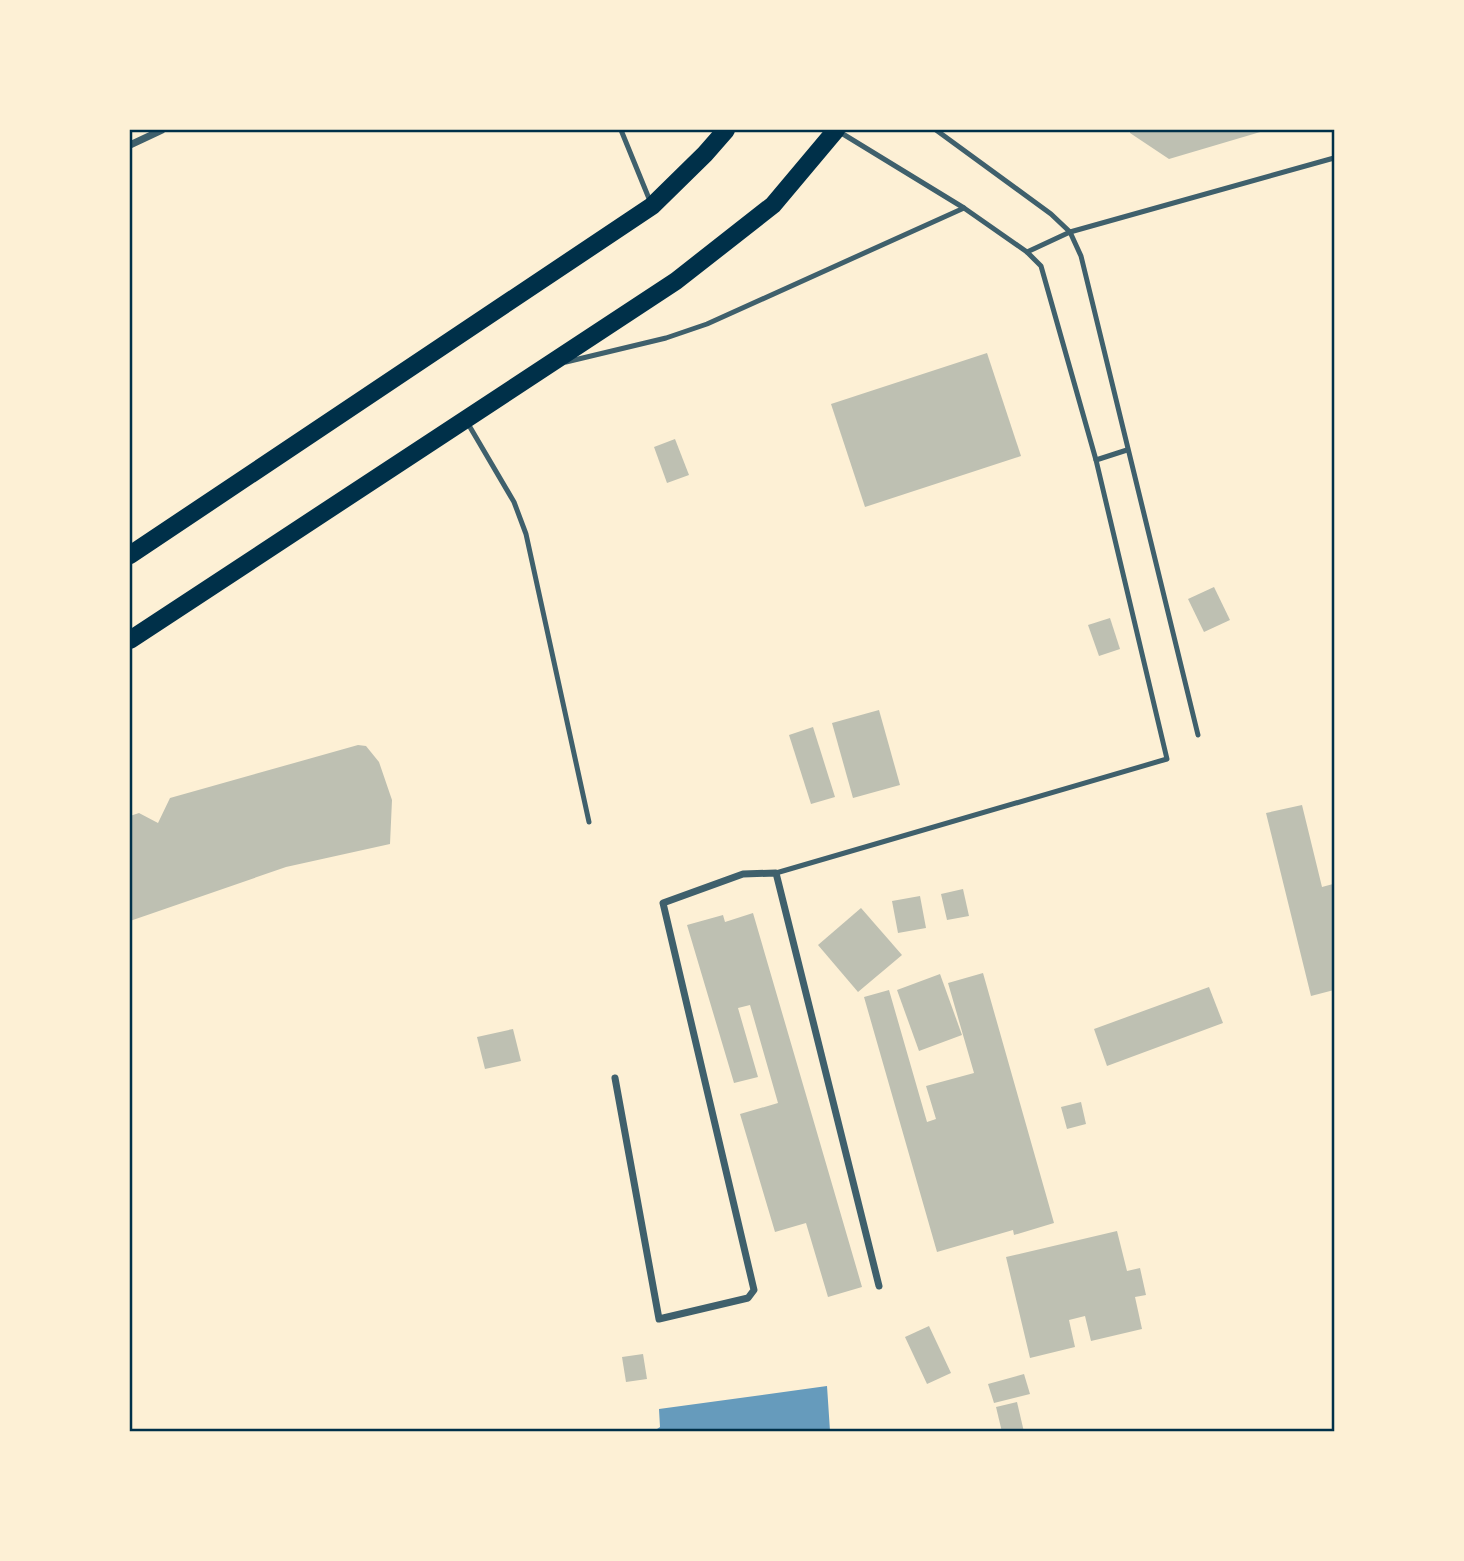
<svg xmlns="http://www.w3.org/2000/svg" width="1464" height="1561" font-family="'Fira Sans Condensed',sans-serif">
	<style>
		.water { fill: #669bbc }
		.building { fill: #bec0b2 }
		.lines { fill: none; stroke-linecap: round; stroke-linejoin: round }
		.service { stroke: #3f606c; stroke-width: 5 }
		.minor { stroke: #3f606c; stroke-width: 7 }
		.primary { stroke: #003049; stroke-width: 18 }
		.neatline { fill: none; stroke: #003049; stroke-width: 2.5 }
	</style>
	<rect width="100%" height="100%" fill="#fdf0d5"/>
	<path class="water" d="M827,1386L830,1431H654L660,1427L659,1409Z"/>
	<g class="building">
		<path d="M1130,130H1267L1169,159L1130,133Z"/>
		<path d="M987,353L1021,456L865,507L831,404Z"/>
		<path d="M675,439L689,475L667,483L654,447Z"/>
		<path d="M1214,587L1230,620L1204,632L1188,599Z"/>
		<path d="M1110,618L1120,649L1099,656L1088,625Z"/>
		<path d="M879,710L900,785L853,798L832,723Z"/>
		<path d="M813,727L835,797L811,804L789,735Z"/>
		<path d="M358,745L366,746L379,762L392,800L390,844L286,867L130,921V816L139,813L158,823L170,798Z"/>
		<path d="M1302,805L1322,887L1333,884L1334,892V990L1311,996L1266,813Z"/>
		<path d="M963,889L969,916L947,920L941,894Z"/>
		<path d="M920,896L926,928L898,933L892,901Z"/>
		<path d="M861,908L902,955L858,992L818,945Z"/>
		<path d="M753,913L862,1287L828,1297L806,1223L775,1232L740,1114L778,1103L750,1005L738,1008L758,1077L734,1083L687,925L723,915L725,922Z"/>
		<path d="M983,973L1054,1223L1014,1235L1013,1230L937,1252L864,997L889,990L927,1122L936,1119L926,1086L974,1073L948,983Z"/>
		<path d="M940,974L962,1035L919,1051L897,990Z"/>
		<path d="M1209,987L1223,1023L1107,1066L1094,1029Z"/>
		<path d="M513,1029L521,1061L485,1069L477,1037Z"/>
		<path d="M1081,1102L1086,1124L1067,1129L1061,1107Z"/>
		<path d="M1117,1231L1127,1271L1140,1268L1146,1295L1135,1297L1142,1329L1091,1341L1085,1316L1069,1320L1075,1347L1030,1358L1006,1257Z"/>
		<path d="M929,1326L951,1373L927,1384L905,1337Z"/>
		<path d="M643,1354L647,1379L626,1382L622,1357Z"/>
		<path d="M1024,1374L1030,1394L994,1403L988,1384Z"/>
		<path d="M1017,1402L1024,1432H1002L996,1407Z"/>
	</g>
	<g class="lines">
		<g class="service">
			<path d="M621,130L650,201"/>
			<path d="M936,130L1051,214L1070,232L1081,256L1198,735"/>
			<path d="M1027,252L1070,232L1334,158"/>
			<path d="M566,362L666,338L707,324L964,208"/>
			<path d="M467,422L514,502L526,534L589,822"/>
			<path d="M1096,460L1127,450"/>
			<path d="M776,873L1167,759L1096,460L1041,266L1027,252L964,208L838,131"/>
		</g>
		<g class="minor">
			<path d="M130,145L162,130"/>
			<path d="M615,1078L659,1319L748,1298L754,1290L663,903L743,874L776,873L879,1286"/>
		</g>
		<g class="primary">
			<path d="M130,555L652,206L705,154L726,130"/>
			<path d="M130,640L676,281L773,205L836,130"/>
		</g>
	</g>
	<rect width="1464" height="1561" fill="none" stroke="#fdf0d5" stroke-width="262"/>
	<rect x="131" y="131" width="1202" height="1299" class="neatline"/>
</svg>
